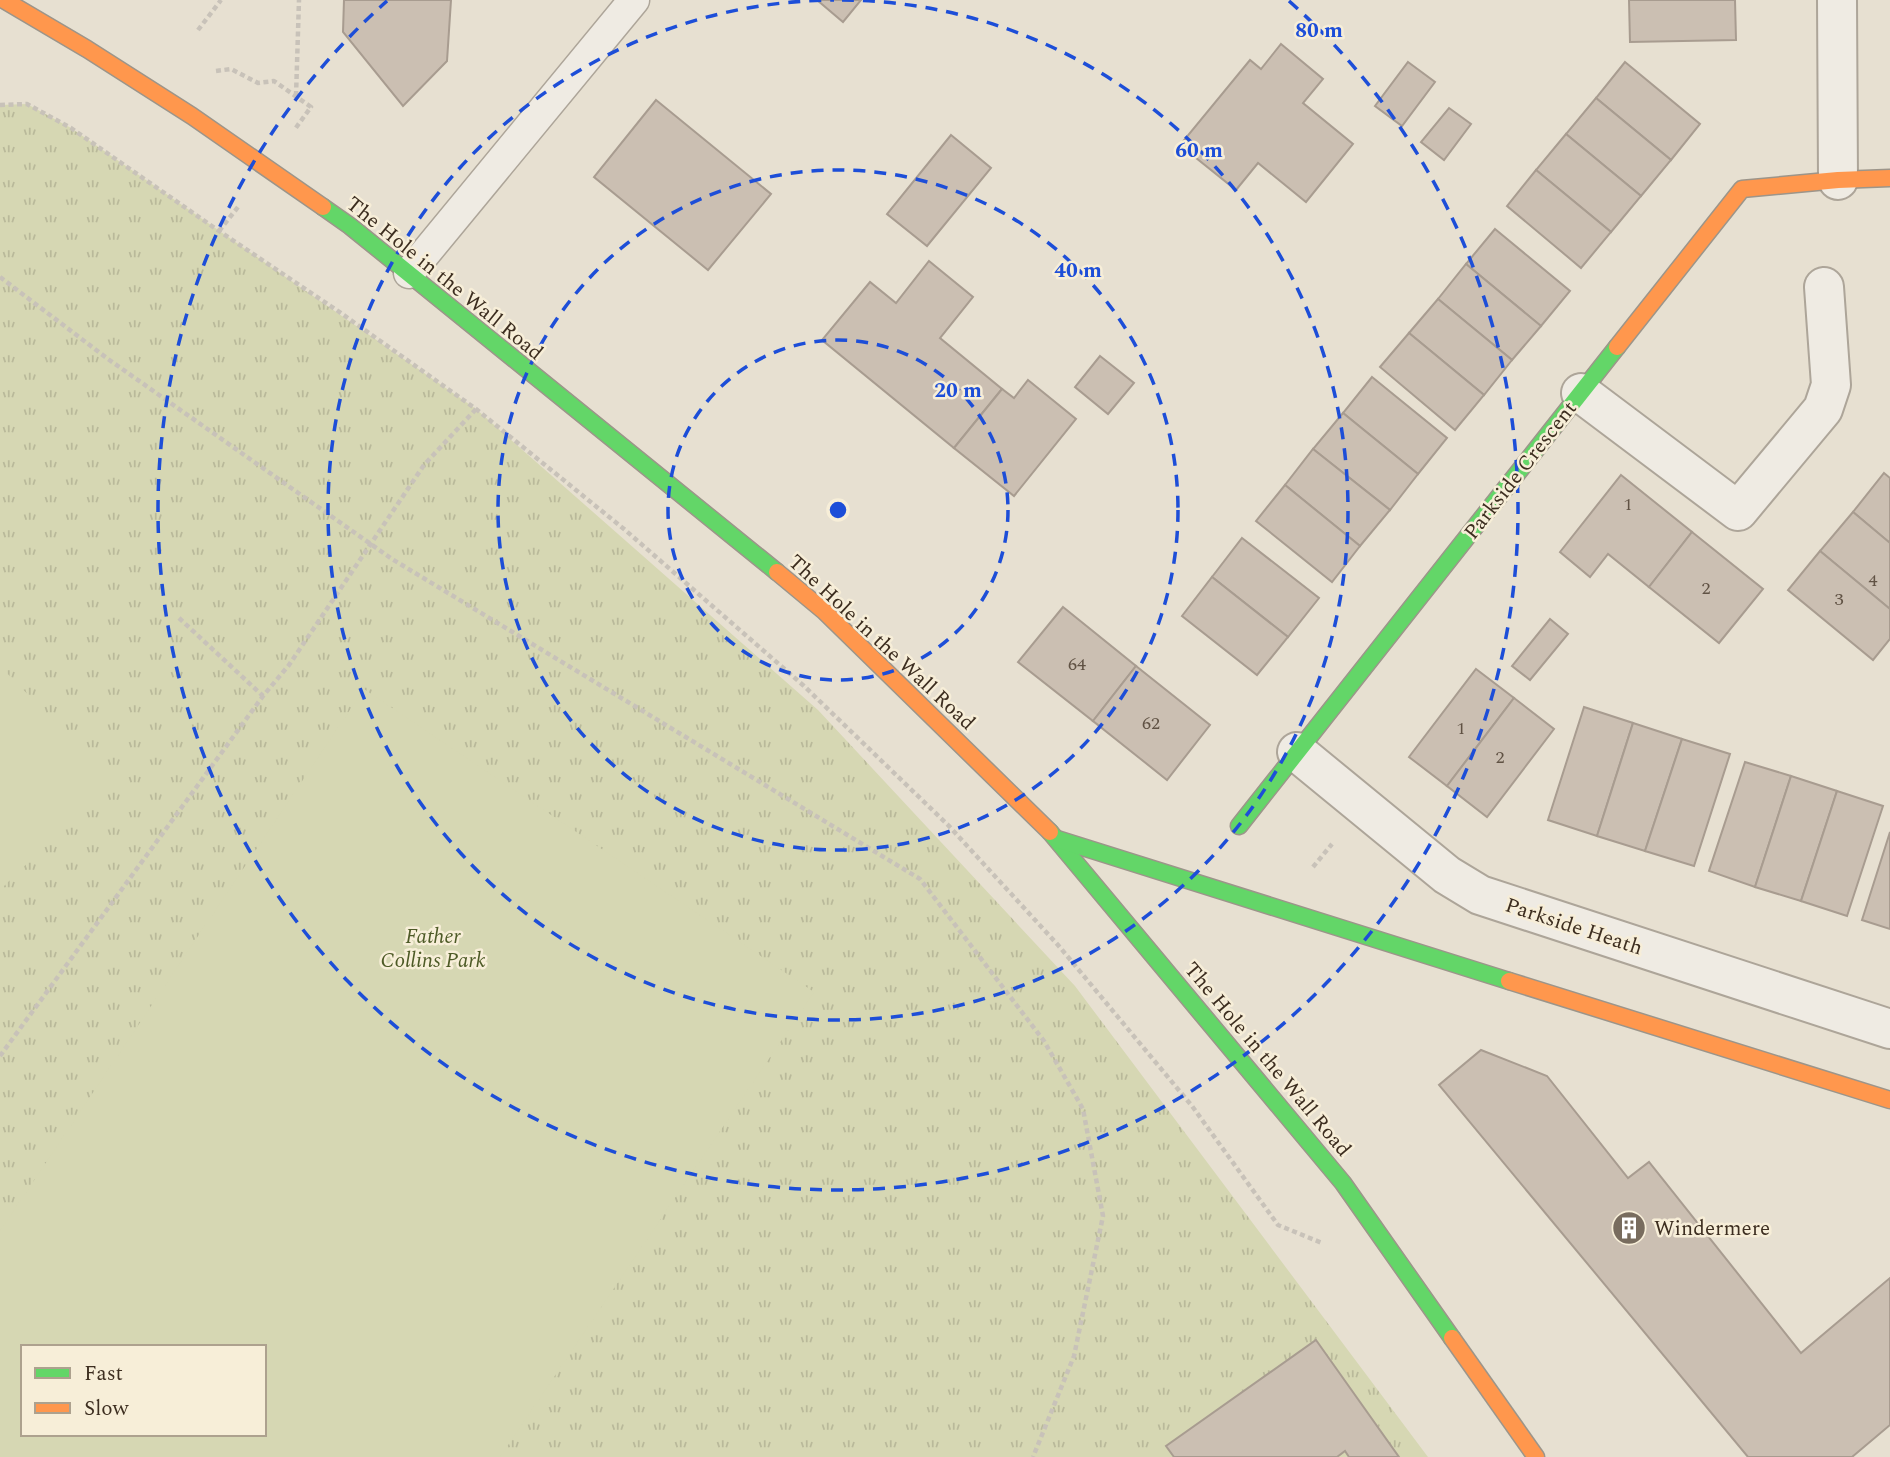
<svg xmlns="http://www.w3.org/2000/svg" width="1890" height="1457" font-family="Spectral,serif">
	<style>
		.grass { fill: url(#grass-tufts); fill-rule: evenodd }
		.pitch { fill: #d6d7b3; fill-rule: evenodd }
		.building { fill: #cbbfb2; stroke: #a89c90; stroke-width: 2 }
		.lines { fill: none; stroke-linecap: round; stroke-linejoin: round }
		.lane-casing { stroke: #ada599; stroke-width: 33 }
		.street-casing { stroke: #ada599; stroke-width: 42 }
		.fast-casing { stroke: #9c958a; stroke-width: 19 }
		.slow-casing { stroke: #9c958a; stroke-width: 19 }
		.path { stroke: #c8c2b9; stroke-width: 4.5; stroke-dasharray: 5 3.5; stroke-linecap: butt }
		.lane { stroke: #efebe3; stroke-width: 30 }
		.street { stroke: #efebe3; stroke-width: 38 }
		.fast { stroke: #63d668; stroke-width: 16 }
		.slow { stroke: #ff974d; stroke-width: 16 }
		.ring { fill: none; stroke: #1d4ed8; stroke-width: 3.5; stroke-dasharray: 12 9 }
		.labels { text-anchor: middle; stroke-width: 5; stroke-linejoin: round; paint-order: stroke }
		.number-label { font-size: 18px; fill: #605244 }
		.street-label { font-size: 21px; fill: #3d2e20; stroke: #f7eed8 }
		.park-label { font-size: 21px; font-style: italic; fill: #4d5a26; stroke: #f7eed8 }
		.poi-label { font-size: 21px; fill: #3d2e20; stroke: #f7eed8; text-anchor: start }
		.centre { fill: #1d4ed8; stroke: #f7eed8; stroke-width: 3.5 }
		.ring-label { font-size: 21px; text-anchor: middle; font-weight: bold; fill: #1d4ed8; stroke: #f7eed8; stroke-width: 5; stroke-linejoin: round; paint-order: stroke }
	</style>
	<defs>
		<pattern id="grass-tufts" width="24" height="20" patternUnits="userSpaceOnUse" patternTransform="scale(1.75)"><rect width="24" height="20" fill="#d6d7b3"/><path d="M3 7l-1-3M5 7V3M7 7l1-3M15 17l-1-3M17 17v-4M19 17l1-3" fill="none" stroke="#b9b99a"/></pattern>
	</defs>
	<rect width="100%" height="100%" fill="#e7e0d1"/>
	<path class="grass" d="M27,104L71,128L476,409L818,710L1075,986L1428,1457H0V105ZM23,1347H264V1434H23Z"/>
	<g class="pitch">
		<path d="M0,666L112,780L0,890Z"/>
		<path d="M364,689L814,992L500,1457H0V1231ZM23,1347H264V1434H23Z"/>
	</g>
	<g class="building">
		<path d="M344,0H451L447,61L403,106L343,32Z"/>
		<path d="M817,0H861L843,22Z"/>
		<path d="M1629,0H1735L1736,40L1630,42Z"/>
		<path d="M1281,44L1323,79L1303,103L1353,144L1306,202L1258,163L1236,190L1180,145L1250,60L1261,69Z"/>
		<path d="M1408,62L1435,82L1402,126L1375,106Z"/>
		<path d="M1625,62L1700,124L1671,160L1596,98Z"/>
		<path d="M1596,98L1671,160L1641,196L1566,134Z"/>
		<path d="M656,100L771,194L708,270L594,177Z"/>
		<path d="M1449,108L1471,124L1444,160L1421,142Z"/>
		<path d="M1566,134L1641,196L1611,232L1536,170Z"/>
		<path d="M951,135L991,168L927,246L887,214Z"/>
		<path d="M1536,170L1611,232L1581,268L1507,206Z"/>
		<path d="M1495,229L1570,291L1541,326L1466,264Z"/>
		<path d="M929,261L973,297L940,338L1002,389L954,448L822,340L870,282L896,303Z"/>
		<path d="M1466,264L1541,326L1512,360L1438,299Z"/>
		<path d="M1438,299L1512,360L1484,395L1409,333Z"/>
		<path d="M1409,333L1484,395L1455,430L1380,367Z"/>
		<path d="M1100,356L1134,383L1108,414L1075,387Z"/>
		<path d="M1372,377L1447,438L1418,474L1343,413Z"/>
		<path d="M1028,380L1076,419L1014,496L954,448L1002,389L1014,398Z"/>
		<path d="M1343,413L1418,474L1390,510L1313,449Z"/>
		<path d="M1313,449L1390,510L1360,546L1285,485Z"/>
		<path d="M1884,473L1890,478V543L1853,512Z"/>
		<path d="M1621,475L1692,532L1649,587L1608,554L1590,577L1560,552Z"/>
		<path d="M1285,485L1360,546L1332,582L1256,521Z"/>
		<path d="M1853,512L1890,543V609L1820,551Z"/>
		<path d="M1692,532L1763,589L1719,643L1649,587Z"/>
		<path d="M1242,538L1319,598L1288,637L1212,577Z"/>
		<path d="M1820,551L1890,609V639L1873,660L1788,590Z"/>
		<path d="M1212,577L1288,637L1257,675L1182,616Z"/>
		<path d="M1063,607L1136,666L1093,721L1018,662Z"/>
		<path d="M1550,619L1568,634L1530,680L1512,666Z"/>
		<path d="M1136,666L1210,725L1167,780L1093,721Z"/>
		<path d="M1476,669L1514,698L1447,786L1409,757Z"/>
		<path d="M1514,698L1554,729L1487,817L1447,786Z"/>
		<path d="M1584,707L1633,723L1597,836L1548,820Z"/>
		<path d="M1633,723L1682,739L1645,851L1597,836Z"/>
		<path d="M1682,739L1730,754L1694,866L1645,851Z"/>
		<path d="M1745,762L1791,776L1755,887L1709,871Z"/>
		<path d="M1791,776L1837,791L1801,901L1755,887Z"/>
		<path d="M1837,791L1883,806L1847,916L1801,901Z"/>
		<path d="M1890,832V929L1862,920Z"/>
		<path d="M1481,1050L1547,1076L1628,1178L1649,1162L1801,1353L1890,1278V1425L1852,1457H1748L1439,1085Z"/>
		<path d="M1316,1340L1399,1457H1349L1345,1451L1337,1457H1174L1166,1446Z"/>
	</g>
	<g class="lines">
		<g class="lane-casing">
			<path id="lane" d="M409,273L634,0"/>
		</g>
		<g class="street-casing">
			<g id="street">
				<path d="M1837,0L1838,180"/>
				<path d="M1581,393L1738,511L1823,409L1831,385L1824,287"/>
				<path d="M1297,752L1447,875L1480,895L1890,1029"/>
			</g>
		</g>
		<g class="fast-casing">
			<g id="fast">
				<path d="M323,207L350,226L777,572"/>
				<path d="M1239,826L1617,347"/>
				<path d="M1050,832L1343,1183L1452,1338"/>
				<path d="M1057,839L1509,981"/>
			</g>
		</g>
		<g class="slow-casing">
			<g id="slow">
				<path d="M4,0L87,49L192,116L323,207"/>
				<path d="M1617,347L1742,189L1838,180L1890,178"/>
				<path d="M777,572L824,611L1050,832"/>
				<path d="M1509,981L1890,1100"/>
				<path d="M1452,1338L1536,1457"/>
			</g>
		</g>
		<g class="path">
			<path d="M198,30L221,0"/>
			<path d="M216,71L231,69L258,83L274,81L311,107L295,129"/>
			<path d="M296,96L299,0"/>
			<path d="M0,105L27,104L71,128L219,231L338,311L476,409L624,529L804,686L948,825L1058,945L1192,1106L1278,1225L1322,1243"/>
			<path d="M219,231L238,207"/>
			<path d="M0,277L108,359L392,559L920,879L1044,1041L1083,1109L1103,1216L1074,1356L1033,1457"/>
			<path d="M179,618L263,696"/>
			<path d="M1313,867L1332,844"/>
			<path d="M0,1056L263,696L289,665L424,465L476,409"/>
		</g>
		<use href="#lane" class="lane"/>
		<use href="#street" class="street"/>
		<use href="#fast" class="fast"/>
		<use href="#slow" class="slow"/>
	</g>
	<g class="ring">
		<circle cx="838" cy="510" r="170"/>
		<circle cx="838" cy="510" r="340"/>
		<path d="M842 0A510 510 0 1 1 834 0"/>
		<path d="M1289 1A680 680 0 1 1 387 1"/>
	</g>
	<defs>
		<g id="building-disc" transform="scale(1.75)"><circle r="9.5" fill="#786c5e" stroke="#f7eed8"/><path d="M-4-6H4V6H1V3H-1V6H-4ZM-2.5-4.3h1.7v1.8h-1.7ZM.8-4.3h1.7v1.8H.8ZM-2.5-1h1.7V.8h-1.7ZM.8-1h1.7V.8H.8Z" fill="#fff"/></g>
	</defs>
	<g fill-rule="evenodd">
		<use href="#building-disc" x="1629" y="1228"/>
	</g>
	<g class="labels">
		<g class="number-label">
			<text x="1628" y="510">1</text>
			<text x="1873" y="586">4</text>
			<text x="1706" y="594">2</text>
			<text x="1839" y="605">3</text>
			<text x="1077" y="670">64</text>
			<text x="1151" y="729">62</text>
			<text x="1461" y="734">1</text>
			<text x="1500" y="763">2</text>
		</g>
		<g class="street-label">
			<text transform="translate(445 278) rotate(39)" y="7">The Hole in the Wall Road</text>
			<text transform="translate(1520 470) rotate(-52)" y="7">Parkside Crescent</text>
			<text transform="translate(882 642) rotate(43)" y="7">The Hole in the Wall Road</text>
			<text transform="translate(1574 926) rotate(18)" y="7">Parkside Heath</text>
			<text transform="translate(1268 1059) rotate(50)" y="7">The Hole in the Wall Road</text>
		</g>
		<g class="park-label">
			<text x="433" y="943">Father<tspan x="433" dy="24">Collins Park</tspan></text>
		</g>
		<g class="poi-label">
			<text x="1654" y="1235">Windermere</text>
		</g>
	</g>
	<circle cx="838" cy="510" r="10" class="centre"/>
	<g class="ring-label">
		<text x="1319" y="37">80 m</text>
		<text x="1199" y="157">60 m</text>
		<text x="1078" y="277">40 m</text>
		<text x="958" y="397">20 m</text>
	</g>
	<rect x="21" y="1345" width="245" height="91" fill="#f7eed8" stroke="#ada18e" stroke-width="2"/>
	<rect x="35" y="1368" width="35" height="10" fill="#63d668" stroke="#ada18e" stroke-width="2"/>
	<text x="84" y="1380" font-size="21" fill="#3d2e20">Fast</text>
	<rect x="35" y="1403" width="35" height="10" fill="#ff974d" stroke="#ada18e" stroke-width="2"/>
	<text x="84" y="1415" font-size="21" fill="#3d2e20">Slow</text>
</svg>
